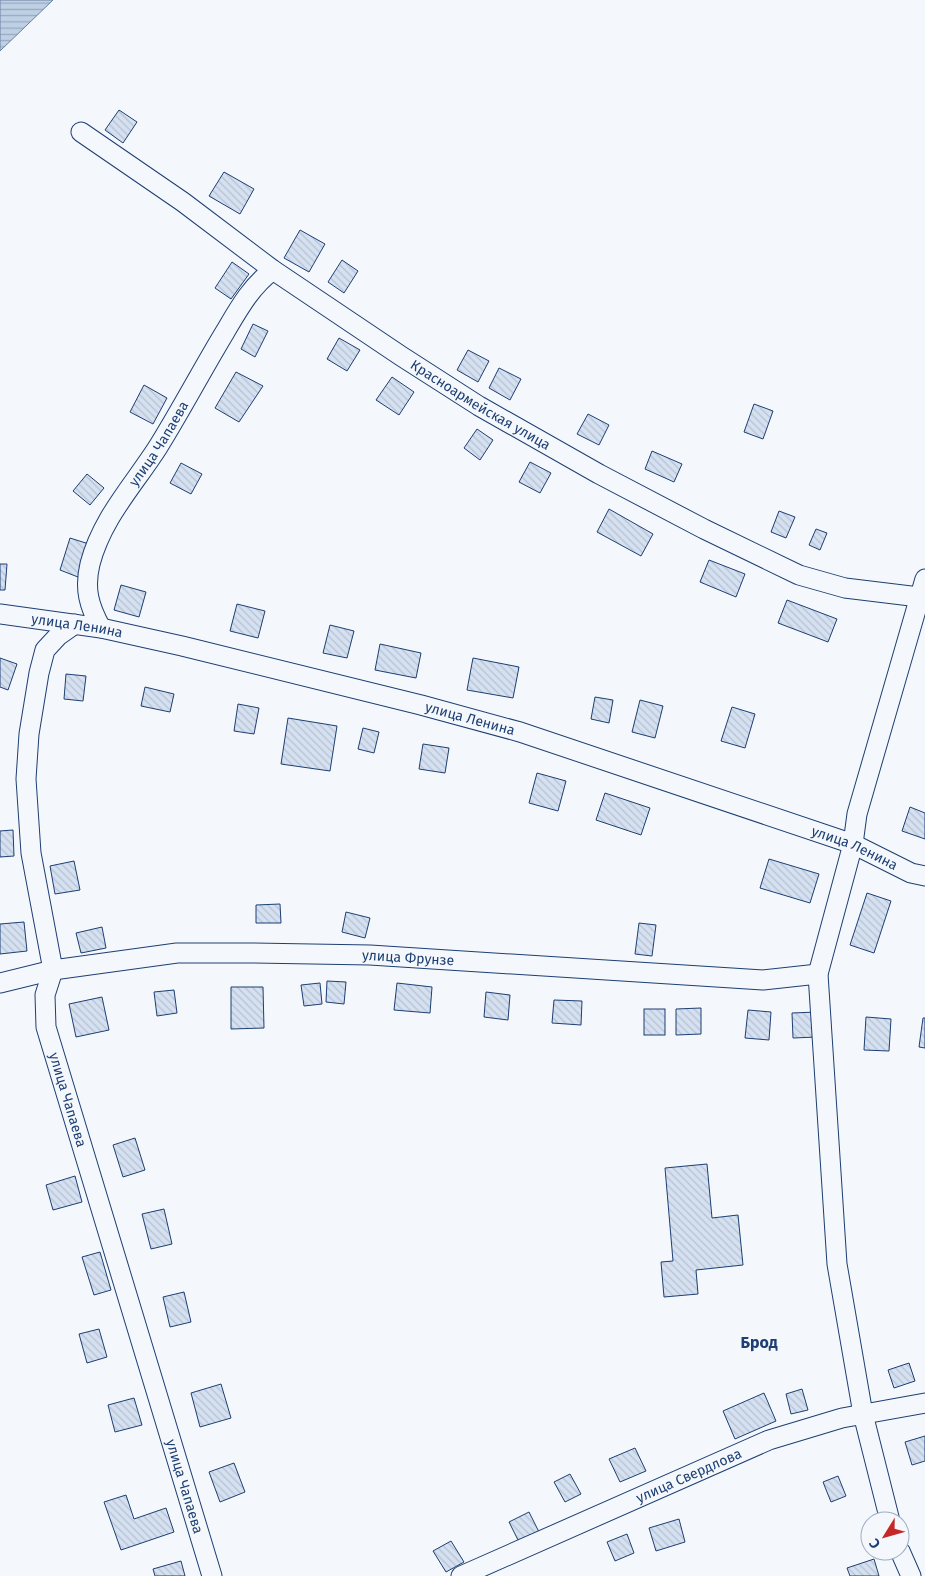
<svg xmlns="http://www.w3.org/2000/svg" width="925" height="1576" font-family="'Fira Sans',sans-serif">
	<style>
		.water { fill: url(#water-rules); stroke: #687fa3 }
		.building { fill: url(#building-back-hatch); stroke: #1d3f73 }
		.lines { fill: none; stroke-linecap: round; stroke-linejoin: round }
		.minor-casing { stroke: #1d3f73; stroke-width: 21 }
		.minor { stroke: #f4f7fb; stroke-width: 19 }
		.labels { text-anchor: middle; stroke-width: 4; stroke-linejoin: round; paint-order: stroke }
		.street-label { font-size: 14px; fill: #1d3f73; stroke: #f4f7fb }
		.quarter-label { font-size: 16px; font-weight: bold; fill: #1d3f73; stroke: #f4f7fb }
	</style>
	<defs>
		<pattern id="water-rules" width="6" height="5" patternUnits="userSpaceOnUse" patternTransform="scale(1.25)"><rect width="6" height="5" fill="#bed0e5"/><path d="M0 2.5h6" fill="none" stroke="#9aaabe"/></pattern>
		<pattern id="building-back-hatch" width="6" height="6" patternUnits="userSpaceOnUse" patternTransform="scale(1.25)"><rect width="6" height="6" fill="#d5e0f0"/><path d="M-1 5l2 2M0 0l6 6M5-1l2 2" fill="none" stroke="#b6c1d1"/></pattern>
	</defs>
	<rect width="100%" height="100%" fill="#f4f7fb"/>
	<path class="water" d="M0,0H53L0,51Z"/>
	<g class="building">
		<path d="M119,110L137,122L123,143L105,130Z"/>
		<path d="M224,172L254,189L240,214L209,196Z"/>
		<path d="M300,230L325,244L309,272L284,258Z"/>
		<path d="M342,260L358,271L344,293L328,282Z"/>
		<path d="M232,262L249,274L231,299L215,288Z"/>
		<path d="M253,324L268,331L255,357L241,349Z"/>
		<path d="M339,338L360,350L347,371L327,359Z"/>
		<path d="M468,350L489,361L478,382L457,370Z"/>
		<path d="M499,368L521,379L510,400L489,388Z"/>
		<path d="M236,372L263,386L239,422L215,408Z"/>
		<path d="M392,377L414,392L399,415L376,400Z"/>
		<path d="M144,385L167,398L153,424L130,412Z"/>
		<path d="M754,404L773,411L763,439L744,432Z"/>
		<path d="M588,414L609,425L599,445L577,434Z"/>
		<path d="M477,429L493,440L480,460L464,448Z"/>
		<path d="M652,451L682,464L674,482L645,469Z"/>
		<path d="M530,462L551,473L540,493L519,482Z"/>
		<path d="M181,463L202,474L191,494L170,483Z"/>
		<path d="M87,474L104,488L90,505L73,491Z"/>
		<path d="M609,509L653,534L641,556L597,532Z"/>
		<path d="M779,511L795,517L786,538L771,532Z"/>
		<path d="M816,529L827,533L820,550L809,545Z"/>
		<path d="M70,538L89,544L78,577L60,570Z"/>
		<path d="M709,560L745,574L736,597L700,582Z"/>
		<path d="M0,564H7L5,590H0Z"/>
		<path d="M121,585L146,592L139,617L114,610Z"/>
		<path d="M787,600L837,619L828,642L778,623Z"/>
		<path d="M237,604L265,611L258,638L230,631Z"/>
		<path d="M330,625L354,631L347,658L323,653Z"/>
		<path d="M380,644L421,653L416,678L375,670Z"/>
		<path d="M0,658L17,664L8,690L0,687Z"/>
		<path d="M473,658L519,667L513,698L467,690Z"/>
		<path d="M66,674L86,676L83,701L64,699Z"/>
		<path d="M145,687L174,694L170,712L141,706Z"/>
		<path d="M595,697L613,700L609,723L591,719Z"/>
		<path d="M640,700L663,706L655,738L632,732Z"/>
		<path d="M238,704L259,708L254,734L234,731Z"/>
		<path d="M732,707L755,714L745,748L721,741Z"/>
		<path d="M288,718L337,726L330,771L281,764Z"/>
		<path d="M363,728L379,732L374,753L358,749Z"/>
		<path d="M423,744L449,748L445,773L419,769Z"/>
		<path d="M537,773L566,781L558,811L529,803Z"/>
		<path d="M605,793L650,808L641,835L596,820Z"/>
		<path d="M910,807L925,813V839L902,831Z"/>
		<path d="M13,830L14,856L0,857V831Z"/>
		<path d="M769,859L819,874L810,903L760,888Z"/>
		<path d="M74,861L80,890L55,894L50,866Z"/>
		<path d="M867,893L891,901L874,953L850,945Z"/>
		<path d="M280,904L281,923H256V905Z"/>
		<path d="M346,912L370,918L365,938L342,932Z"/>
		<path d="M24,922L27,951L0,954V924Z"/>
		<path d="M639,923L656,925L652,956L635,954Z"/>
		<path d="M102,927L106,948L81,953L76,933Z"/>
		<path d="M327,981L346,982L344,1004L326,1002Z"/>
		<path d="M320,983L322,1004L304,1006L301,985Z"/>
		<path d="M397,983L432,987L430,1013L394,1010Z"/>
		<path d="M231,987H263L264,1028L231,1029Z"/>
		<path d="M174,990L177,1013L157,1016L154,992Z"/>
		<path d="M486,992L510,995L508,1020L484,1017Z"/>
		<path d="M102,997L109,1030L76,1037L69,1004Z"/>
		<path d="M554,1000L582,1001L581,1025L552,1023Z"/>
		<path d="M701,1008V1034L676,1035V1009Z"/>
		<rect x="644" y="1009" width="21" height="26"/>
		<path d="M748,1010L771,1012L769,1040L745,1038Z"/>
		<path d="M817,1012V1037L793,1038L792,1013Z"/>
		<path d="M866,1017L891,1019L889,1051L864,1050Z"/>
		<path d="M923,1018H925V1048L919,1047Z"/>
		<path d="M135,1138L145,1170L123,1177L113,1145Z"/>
		<path d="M707,1164L712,1218L738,1215L743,1265L696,1270L698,1294L664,1297L661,1262L673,1261L665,1168Z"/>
		<path d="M75,1176L82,1202L53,1210L46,1185Z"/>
		<path d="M164,1209L172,1244L151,1249L142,1214Z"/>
		<path d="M100,1252L111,1290L94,1295L82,1257Z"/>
		<path d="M184,1292L191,1322L170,1327L163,1297Z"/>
		<path d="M99,1329L107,1357L87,1363L79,1334Z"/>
		<path d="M909,1363L915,1381L894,1388L888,1370Z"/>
		<path d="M221,1384L231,1418L200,1427L191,1393Z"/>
		<path d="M802,1389L808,1410L791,1414L786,1394Z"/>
		<path d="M764,1393L776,1421L735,1439L723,1411Z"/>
		<path d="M134,1398L142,1425L115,1432L108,1405Z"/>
		<path d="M925,1436V1461L912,1465L905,1442Z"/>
		<path d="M635,1448L646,1471L620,1482L609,1459Z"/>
		<path d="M234,1463L245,1492L220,1502L209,1472Z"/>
		<path d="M570,1474L581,1494L565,1502L554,1482Z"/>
		<path d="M838,1476L846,1496L831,1502L823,1482Z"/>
		<path d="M126,1495L134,1519L166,1508L174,1532L121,1550L104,1502Z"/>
		<path d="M529,1512L539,1532L519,1542L509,1522Z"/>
		<path d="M679,1519L685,1542L656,1551L649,1528Z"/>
		<path d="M627,1534L634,1553L615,1561L607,1542Z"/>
		<path d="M451,1541L464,1562L446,1572L433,1551Z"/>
		<path d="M874,1559L879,1576H850L847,1568Z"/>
		<path d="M181,1561L185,1576H155L153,1569Z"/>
	</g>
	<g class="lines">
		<g class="minor-casing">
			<g id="minor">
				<path id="s1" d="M81,132L183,202L273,270L401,356L479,406L599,474L704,529L799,575L845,588L919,597"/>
				<path id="s2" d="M0,614L101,628L182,646L421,705L520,732L853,844L911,873L925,876"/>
				<path id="s3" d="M75,624L58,636L45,650L39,673L29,734L26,779L31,853L53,970L45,995L46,1027L212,1576"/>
				<path id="s4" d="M101,628C89,606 84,589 90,564C102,518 133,486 158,447C181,410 202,370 225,332C238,310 251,286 273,270"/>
				<path id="s5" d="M0,983L53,970L177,953H252L370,955L763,980L818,974"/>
				<path d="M890,1521L863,1414L837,1264L818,974L853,844L857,814L925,579"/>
				<path d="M900,1551L911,1576"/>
				<path id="s6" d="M461,1576L769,1440L842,1418L925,1403"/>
			</g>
		</g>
		<use href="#minor" class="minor"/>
	</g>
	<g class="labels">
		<g class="street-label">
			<text dy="5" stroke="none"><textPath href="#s1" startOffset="484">Красноармейская улица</textPath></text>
			<text dy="5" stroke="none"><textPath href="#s4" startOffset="206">улица Чапаева</textPath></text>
			<text dy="5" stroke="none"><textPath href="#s2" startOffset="78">улица Ленина</textPath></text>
			<text dy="5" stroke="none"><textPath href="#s2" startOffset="482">улица Ленина</textPath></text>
			<text dy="5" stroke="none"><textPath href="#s2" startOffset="888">улица Ленина</textPath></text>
			<text dy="5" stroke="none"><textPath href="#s5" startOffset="411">улица Фрунзе</textPath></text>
			<text dy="5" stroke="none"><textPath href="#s3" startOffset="498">улица Чапаева</textPath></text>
			<text dy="5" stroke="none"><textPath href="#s6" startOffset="249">улица Свердлова</textPath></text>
			<text dy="5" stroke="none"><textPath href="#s3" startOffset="902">улица Чапаева</textPath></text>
		</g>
		<g class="quarter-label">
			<text x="759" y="1348">Брод</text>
		</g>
	</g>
	<g transform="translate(885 1536) rotate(233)"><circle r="24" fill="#f4f7fb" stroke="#9eadc5"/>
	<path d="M0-4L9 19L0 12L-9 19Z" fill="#c62828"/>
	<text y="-8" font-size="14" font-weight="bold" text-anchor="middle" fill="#1d3f73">С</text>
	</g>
</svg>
